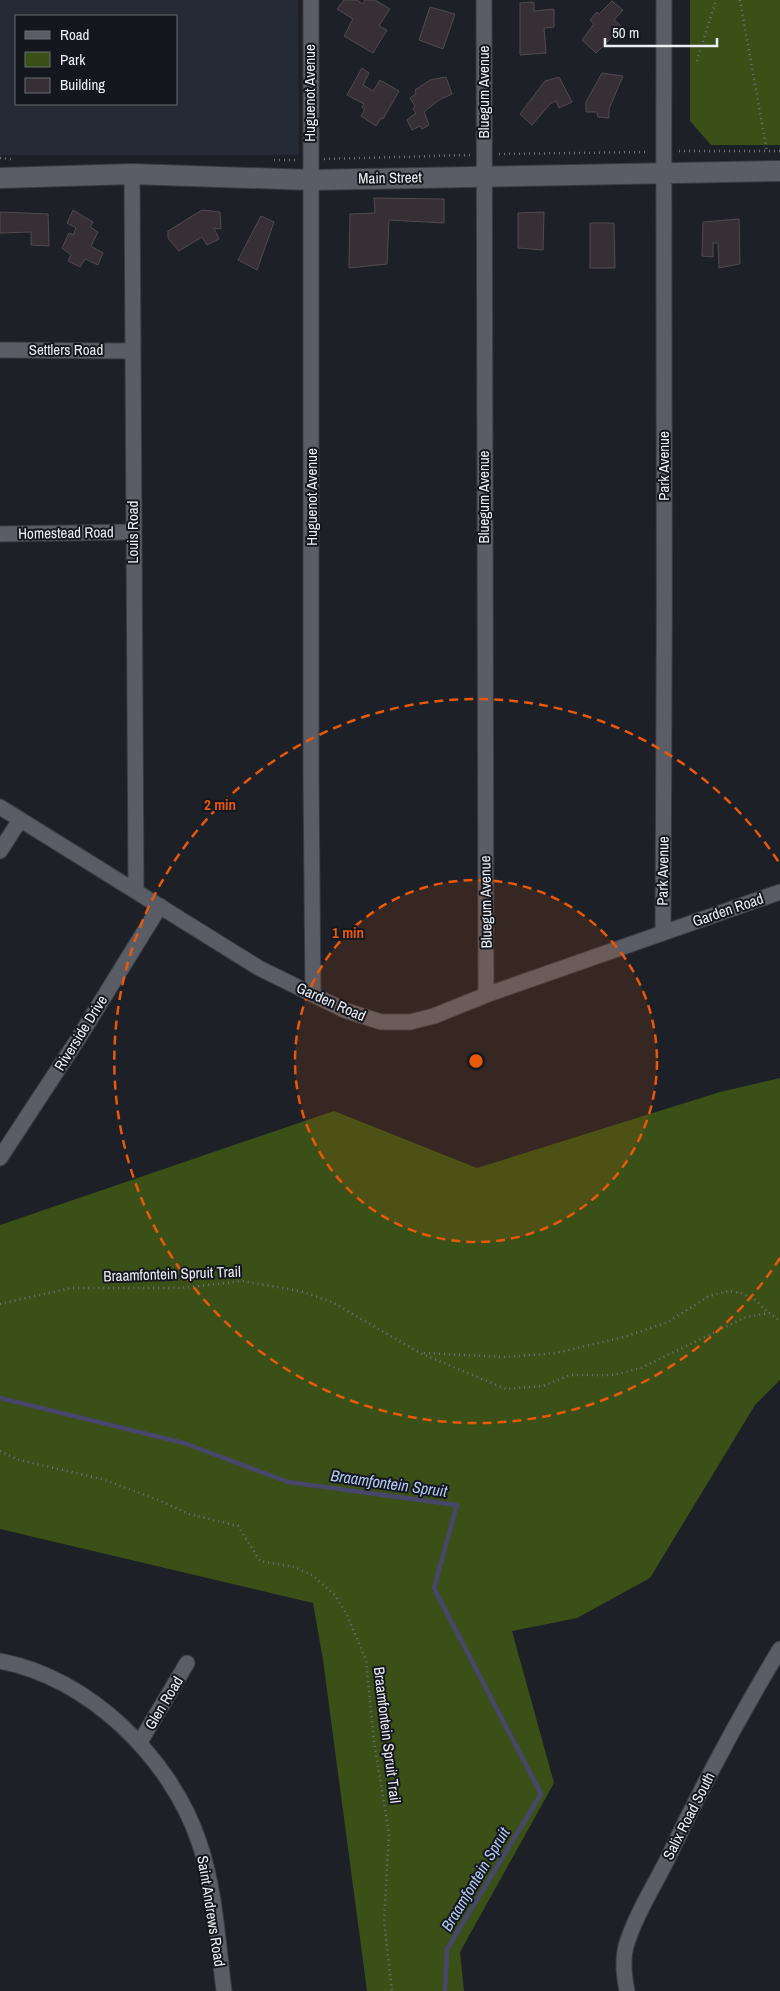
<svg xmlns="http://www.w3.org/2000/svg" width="780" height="1991" font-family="'Archivo Narrow',sans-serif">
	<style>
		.built { fill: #252a36; fill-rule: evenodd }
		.green { fill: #3a5017 }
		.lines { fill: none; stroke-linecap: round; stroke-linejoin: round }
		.stream { stroke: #47476b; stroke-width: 4.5 }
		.building { fill: #362f35; stroke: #514a4f }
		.street-casing { stroke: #3a3c42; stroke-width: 17 }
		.secondary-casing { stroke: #3a3c42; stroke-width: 22 }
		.path { stroke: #71737a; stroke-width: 2.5; stroke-dasharray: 1 4; stroke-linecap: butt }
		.street { stroke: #5a5d65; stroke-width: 15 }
		.secondary { stroke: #5a5d65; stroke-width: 20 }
		.ring { fill: none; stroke: #e8590c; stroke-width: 2.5; stroke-dasharray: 9 6 }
		.labels { text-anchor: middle; stroke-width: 4; stroke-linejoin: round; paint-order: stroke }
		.street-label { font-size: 15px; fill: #eceef3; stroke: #14171e }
		.water-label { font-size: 16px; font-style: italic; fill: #b3cbf3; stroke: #14171e }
		.centre { fill: #e8590c; stroke: #14171e; stroke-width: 2.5 }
		.ring-label { font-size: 15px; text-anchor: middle; font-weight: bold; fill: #e8590c; stroke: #14171e; stroke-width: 4; stroke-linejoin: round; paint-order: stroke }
	</style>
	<rect width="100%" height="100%" fill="#1e2027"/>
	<path class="built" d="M0,0H298L299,155H0ZM16,16H176V104H16Z"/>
	<g class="green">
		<path d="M690,0H780V145H711L690,121Z"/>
		<path d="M780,1078V1380L755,1405L650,1578L577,1618L512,1631L554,1783L460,1952L464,1991H367L323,1660L313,1603L0,1529V1225L334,1111L477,1168L720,1092Z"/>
	</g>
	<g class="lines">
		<path class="stream" d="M0,1398L184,1443L288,1482L457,1505L434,1588L541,1794L447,1949L445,1991"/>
	</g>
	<g class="building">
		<path d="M344,0H357L363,4L365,0H375L390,9L379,26L387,30L373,53L344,36L353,19L337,9Z"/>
		<path d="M612,1L623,10L614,20L622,27L596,53L582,40L594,24L590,20L597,12L599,14Z"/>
		<path d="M534,2V11L554,9V27L544,28L546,53L520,55V3Z"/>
		<path d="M430,7L455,14L443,49L419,40Z"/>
		<path d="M362,68L369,73L363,85L373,91L380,80L399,91L383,119L381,118L376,126L361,116L365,109L362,107L364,104L347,95Z"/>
		<path d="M602,73L623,76L609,109V118L598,117L597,112H586V102Z"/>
		<path d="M446,77L452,94L439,100L424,112L429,125L422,129L420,126L412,130L407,120L416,113L413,109L415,106L410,98L416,94L415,90L430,80Z"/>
		<path d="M559,77L572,102L559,108L556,101L551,103L532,125L520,114L545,81Z"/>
		<path d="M374,198L444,199V223L389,220L387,264L349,268L350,214L375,213Z"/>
		<path d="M73,210L93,222L90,227L98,232L91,246L103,253L98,265L85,259L80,267L68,261L71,255L62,248L69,233L73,235L76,228L67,223Z"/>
		<path d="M202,210L220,212L221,229L214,228L219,239L207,245L202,237L179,251L168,238V231Z"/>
		<path d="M0,212L48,214L49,246L31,245V232L0,233Z"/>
		<path d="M544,212L543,250L518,248V213Z"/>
		<path d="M261,216L274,222L257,270L238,260Z"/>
		<path d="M739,219L740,264L719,268L718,243H713V257L702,256L703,222Z"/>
		<path d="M590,223H614L615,268H590Z"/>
	</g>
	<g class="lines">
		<g class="street-casing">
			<g id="street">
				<path d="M311,0V779L313,995"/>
				<path d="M484,0L486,995"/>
				<path d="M132,174L136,890"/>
				<path d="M0,350L132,351"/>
				<path d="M0,534L132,532"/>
				<path d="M0,807L259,968L344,1010L381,1022H410L434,1016L486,995L780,892"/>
				<path d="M0,851L20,820"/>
				<path d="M663,933C666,622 663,311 664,0"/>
				<path d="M0,1158L78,1039L160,906"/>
				<path d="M0,1661C88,1677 171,1758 199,1842C215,1888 218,1943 224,1991"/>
				<path d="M140,1742L187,1663"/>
				<path d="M627,1991C624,1976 622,1961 626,1946C635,1916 653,1888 667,1860C701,1788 739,1717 780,1649"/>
			</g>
		</g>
		<g class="secondary-casing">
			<path id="secondary" d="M0,178L132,174L312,180L780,171"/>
		</g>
		<g class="path">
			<path d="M740,0L767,152"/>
			<path d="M697,61L716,0"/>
			<path d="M679,151H780"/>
			<path d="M499,154L649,152"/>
			<path d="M0,158L11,159"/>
			<path d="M324,159L471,155"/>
			<path d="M274,160H296"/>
			<path d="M0,1304L71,1288H182L242,1281L300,1291L332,1302L420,1353L506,1389L543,1386L570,1375H613L641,1368L746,1317L769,1313L780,1321"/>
			<path d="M424,1353L506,1357L556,1353L624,1337L668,1322L709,1296L728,1291L741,1293L754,1299L769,1313"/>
			<path d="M0,1451L19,1460L102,1479L161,1501L189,1514L238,1526L260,1561L294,1567L312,1575L335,1595L347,1615L366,1660L374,1741L389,1834L384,1921L392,1991"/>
		</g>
		<use href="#street" class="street"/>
		<use href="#secondary" class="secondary"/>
	</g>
	<circle cx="476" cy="1061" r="181" fill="#e8590c" fill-opacity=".12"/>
	<g class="ring">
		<circle cx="476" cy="1061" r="181"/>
		<path d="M780 1258A362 362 0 1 1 780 864"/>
	</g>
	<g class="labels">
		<g class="street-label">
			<text transform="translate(484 92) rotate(-90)" y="5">Bluegum Avenue</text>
			<text transform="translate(310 93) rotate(-90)" y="5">Huguenot Avenue</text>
			<text transform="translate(390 178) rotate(-1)" y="5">Main Street</text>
			<text x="66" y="355">Settlers Road</text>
			<text transform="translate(664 466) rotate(-90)" y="5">Park Avenue</text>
			<text transform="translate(312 497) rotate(-90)" y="5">Huguenot Avenue</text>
			<text transform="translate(484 497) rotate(-90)" y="5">Bluegum Avenue</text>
			<text transform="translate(133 532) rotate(-90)" y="5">Louis Road</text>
			<text transform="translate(66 533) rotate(-1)" y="5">Homestead Road</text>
			<text transform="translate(663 871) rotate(-89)" y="5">Park Avenue</text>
			<text transform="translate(486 902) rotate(-91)" y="5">Bluegum Avenue</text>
			<text transform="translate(728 910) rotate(-19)" y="5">Garden Road</text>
			<text transform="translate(331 1002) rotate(24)" y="5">Garden Road</text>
			<text transform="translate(81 1033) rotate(-58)" y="5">Riverside Drive</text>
			<text transform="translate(172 1274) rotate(-2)" y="5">Braamfontein Spruit Trail</text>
			<text transform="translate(164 1703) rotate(-59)" y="5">Glen Road</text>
			<text transform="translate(387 1735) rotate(83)" y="5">Braamfontein Spruit Trail</text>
			<text transform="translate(689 1816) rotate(-63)" y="5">Salix Road South</text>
			<text transform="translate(211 1911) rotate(81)" y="5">Saint Andrews Road</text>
		</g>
		<g class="water-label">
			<text transform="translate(389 1483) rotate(8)" y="6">Braamfontein Spruit</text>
			<text transform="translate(475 1879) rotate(-59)" y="6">Braamfontein Spruit</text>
		</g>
	</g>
	<circle cx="476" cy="1061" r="8" class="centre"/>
	<g class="ring-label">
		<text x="220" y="810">2 min</text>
		<text x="348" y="938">1 min</text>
	</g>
	<rect x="15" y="15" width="162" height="90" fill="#14171e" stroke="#6a6d73"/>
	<rect x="25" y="31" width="25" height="8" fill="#5a5d65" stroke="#6a6d73"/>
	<text x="60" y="40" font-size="15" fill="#eceef3">Road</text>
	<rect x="25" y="52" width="25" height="15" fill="#3a5017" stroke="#6a6d73"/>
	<text x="60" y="65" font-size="15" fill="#eceef3">Park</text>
	<rect x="25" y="78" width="25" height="15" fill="#362f35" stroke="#6a6d73"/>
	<text x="60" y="90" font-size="15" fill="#eceef3">Building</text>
	<path d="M605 38v8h112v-8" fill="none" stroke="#eceef3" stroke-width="2.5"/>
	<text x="612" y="38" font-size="15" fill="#eceef3" stroke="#14171e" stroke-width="4" paint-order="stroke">50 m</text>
</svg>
